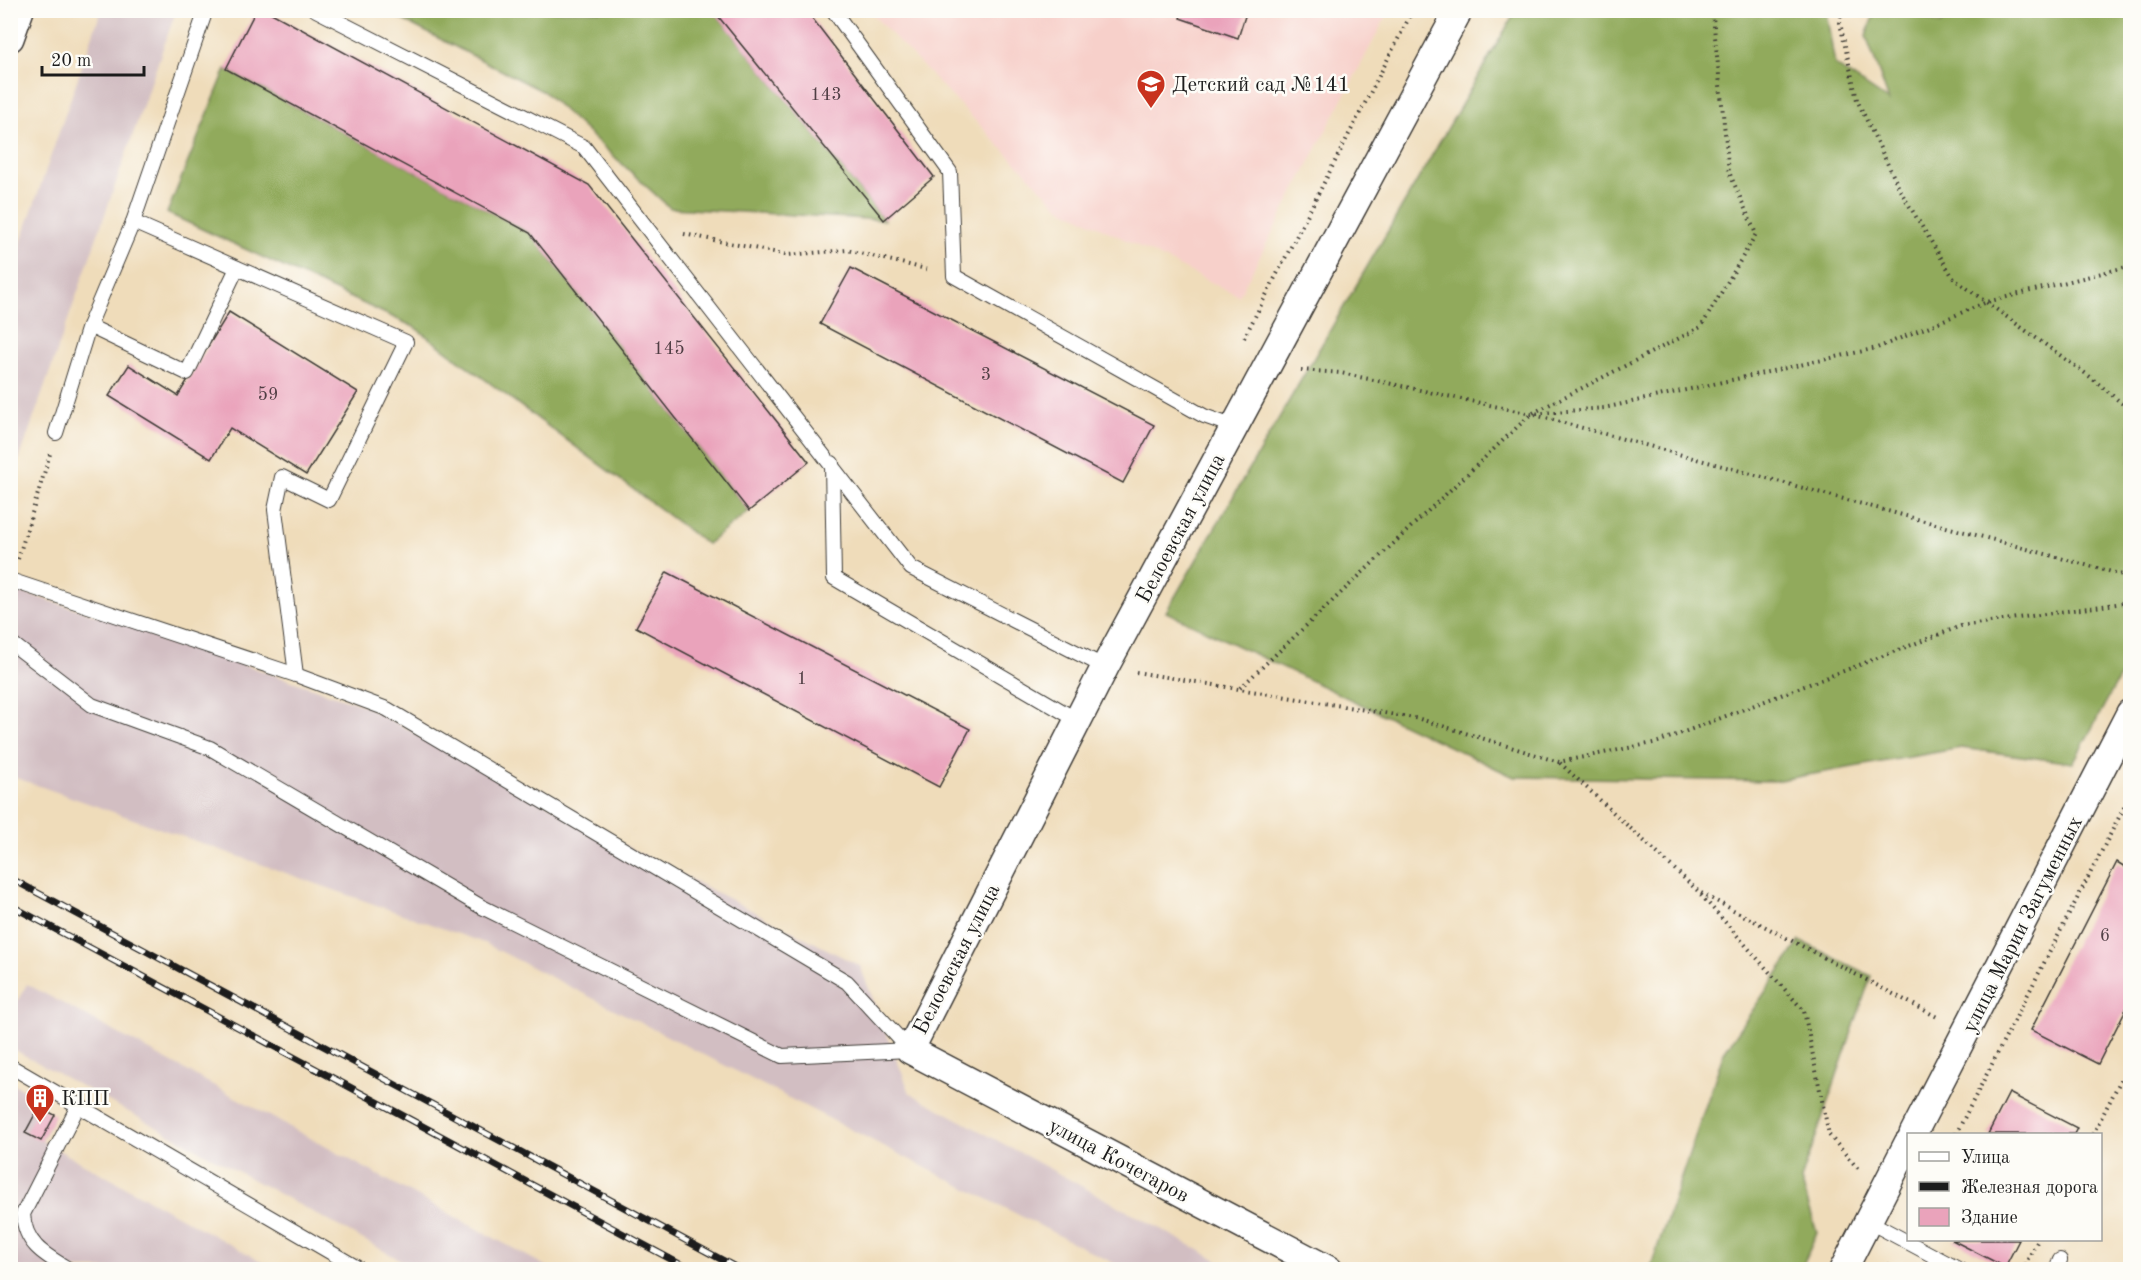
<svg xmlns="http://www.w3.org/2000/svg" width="2141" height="1280" font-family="'Old Standard TT',serif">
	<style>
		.built { fill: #f7d0ca }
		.industrial { fill: #d2bec2 }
		.forest { fill: #91aa5c; stroke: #56633c; stroke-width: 1.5 }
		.building { fill: #eaa3bb }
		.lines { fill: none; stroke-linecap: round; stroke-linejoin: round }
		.lane-casing { stroke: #3c3934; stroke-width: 16 }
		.street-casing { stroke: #3c3934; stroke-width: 30 }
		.path { stroke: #3c3934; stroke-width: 4; stroke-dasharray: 1.5 4.5; stroke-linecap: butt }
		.lane { stroke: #fff; stroke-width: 14 }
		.street { stroke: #fff; stroke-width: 27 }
		.rail-casing { stroke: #1c1c1c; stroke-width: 7 }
		.rail { stroke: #fdfcf7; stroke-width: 4.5; stroke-dasharray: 14; stroke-linecap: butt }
		.labels { text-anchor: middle; stroke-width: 5; stroke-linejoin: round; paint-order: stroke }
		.number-label { font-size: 18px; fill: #503e44 }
		.poi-label { font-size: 21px; fill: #1c1c1c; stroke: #fdfcf7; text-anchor: start }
		.street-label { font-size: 21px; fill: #1c1c1c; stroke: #fdfcf7 }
	</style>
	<rect width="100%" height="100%" fill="#fdfcf7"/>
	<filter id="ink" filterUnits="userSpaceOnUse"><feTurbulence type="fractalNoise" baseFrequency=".0167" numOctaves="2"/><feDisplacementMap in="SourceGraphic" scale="12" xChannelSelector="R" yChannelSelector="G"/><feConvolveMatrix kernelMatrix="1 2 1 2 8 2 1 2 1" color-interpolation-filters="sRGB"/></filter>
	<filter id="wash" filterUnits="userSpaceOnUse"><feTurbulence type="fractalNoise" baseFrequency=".008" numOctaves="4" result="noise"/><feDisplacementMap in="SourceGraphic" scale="24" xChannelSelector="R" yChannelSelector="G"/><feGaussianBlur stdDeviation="1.35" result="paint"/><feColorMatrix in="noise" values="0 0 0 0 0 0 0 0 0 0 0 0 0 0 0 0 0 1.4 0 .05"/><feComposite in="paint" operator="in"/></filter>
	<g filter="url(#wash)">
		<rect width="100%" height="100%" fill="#efdcba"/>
		<path class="built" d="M869,11H1389L1239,296L1059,207Z"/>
		<g class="industrial">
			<path d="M101,11H176L19,460L10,457L11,271Z"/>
			<path d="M11,589L110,619L365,706L618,842L860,966L910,1093L1234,1269H1125L484,943L11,776Z"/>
			<path d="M27,984L551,1269H417L11,1048V1012Z"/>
			<path d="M10,1082L38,1097L39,1107L55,1115L42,1141L275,1269H11Z"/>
		</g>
		<g class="forest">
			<path d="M385,11H714L884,220L670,208L544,92Z"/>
			<path d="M1516,11H1826L1835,65L1889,101L1866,36L1875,11H1905L1940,24L1957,11H2130V658L2073,763L1961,748L1774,781L1514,777L1166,612Z"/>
			<path d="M226,69L530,233L749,511L707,544L414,327L167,213Z"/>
			<path d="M1800,941L1871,976L1801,1180L1817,1233L1801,1269H1650L1724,1052Z"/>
		</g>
		<g id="blocks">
			<g class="building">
				<path d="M256,10H266L589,185L809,462L749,511L530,233L226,69Z"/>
				<path d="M713,10H806L934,177L884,220Z"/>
				<path d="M1183,10H1247L1238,38L1180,18Z"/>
				<path d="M851,268L1154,425L1123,483L820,324Z"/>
				<path d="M229,312L358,392L306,475L230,428L211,459L109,396L129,365L178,396Z"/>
				<path d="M667,572L970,729L939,787L636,627Z"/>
				<path d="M2117,862L2130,870V1001L2098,1064L2031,1030Z"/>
				<path d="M2009,1093L2077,1128L2074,1134H1988Z"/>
				<path d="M39,1107L55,1115L41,1141L25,1133Z"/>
				<path d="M1952,1240H2019L2005,1267Z"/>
			</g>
		</g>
	</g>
	<g filter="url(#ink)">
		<use href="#blocks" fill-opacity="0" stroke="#3c3934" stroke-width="1.5"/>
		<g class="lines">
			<g class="lane-casing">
				<g id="lane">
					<path d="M316,10L584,147L911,568L1105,667"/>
					<path d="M833,10L950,172L954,276L1204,416L1235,427"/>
					<path d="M133,222L406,342L329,500L282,477L275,510L296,675"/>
					<path d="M89,326L187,373L237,268"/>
					<path d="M56,433L89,326L133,222L206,10"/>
					<path d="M832,463L834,578L1077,720"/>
					<path d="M10,580L296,675L387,709L847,982L910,1050"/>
					<path d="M10,642L92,705L210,748L480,906L782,1056L910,1050"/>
					<path d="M10,1066L361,1270"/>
					<path d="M1868,1221L1960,1270"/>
					<path d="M70,1270C45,1255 25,1245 23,1214L79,1104"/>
					<path d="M2056,1270L2060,1260"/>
				</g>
			</g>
			<g class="street-casing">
				<g id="street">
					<path d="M10,38L20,10"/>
					<path d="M1913,1134L2130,713"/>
					<path d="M1329,1270L910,1050L1105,667L1459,10"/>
					<path d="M1843,1270L1908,1143"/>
				</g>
			</g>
			<g class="path">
				<path d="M1842,10L1840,23L1857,100L1901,192L1954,279L2089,376L2130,410"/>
				<path d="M684,234L788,255L847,250L930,270"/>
				<path d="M1244,338L1413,10"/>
				<path d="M1301,370L1341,373L1531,414L1604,408L1877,348L1987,302L2130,266"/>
				<path d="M1535,415L2130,577"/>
				<path d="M18,559L50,454"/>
				<path d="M1136,672L1420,719L1559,762L1658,742L1961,626L2130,602"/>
				<path d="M1240,688L1531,414L1701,327L1756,234L1729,172L1713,17L1715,10"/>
				<path d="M1560,763L1699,892L1939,1018"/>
				<path d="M1701,895L1804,1011L1829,1135L1860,1171"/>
				<path d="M1956,1134L2130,796"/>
				<path d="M2093,1134L2130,1062"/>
				<path d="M1887,1270L1892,1260"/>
				<path d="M2022,1270L2038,1240"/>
			</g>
			<use href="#lane" class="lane"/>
			<use href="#street" class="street"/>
			<g class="rail-casing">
				<g id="rail">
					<path d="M10,878L741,1270"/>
					<path d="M10,905L691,1270"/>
				</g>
			</g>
			<use href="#rail" class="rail"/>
		</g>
	</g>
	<defs>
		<g id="school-pin" transform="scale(1.5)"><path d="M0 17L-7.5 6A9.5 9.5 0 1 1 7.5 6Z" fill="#c8321e" stroke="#fdfcf7"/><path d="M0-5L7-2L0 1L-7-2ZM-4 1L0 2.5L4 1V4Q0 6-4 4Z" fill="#fff"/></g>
		<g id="building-pin" transform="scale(1.5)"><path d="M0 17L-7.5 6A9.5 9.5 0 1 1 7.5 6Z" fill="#c8321e" stroke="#fdfcf7"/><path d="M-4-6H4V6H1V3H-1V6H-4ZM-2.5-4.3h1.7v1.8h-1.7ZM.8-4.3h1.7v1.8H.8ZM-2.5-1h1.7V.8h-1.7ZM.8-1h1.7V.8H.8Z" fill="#fff"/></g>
	</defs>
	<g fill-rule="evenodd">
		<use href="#school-pin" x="1151" y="84"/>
		<use href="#building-pin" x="40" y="1098"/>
	</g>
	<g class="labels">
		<g class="number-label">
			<text x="826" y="100">143</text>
			<text x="669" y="354">145</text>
			<text x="986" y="380">3</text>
			<text x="268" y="400">59</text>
			<text x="802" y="684">1</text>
			<text x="2105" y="941">6</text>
		</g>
		<g class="poi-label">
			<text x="1172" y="91">Детский сад №141</text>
			<text x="61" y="1105">КПП</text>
		</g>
		<g class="street-label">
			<text transform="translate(1180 528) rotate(-62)" y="7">Белоевская улица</text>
			<text transform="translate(2022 924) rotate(-63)" y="7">улица Марии Загуменных</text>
			<text transform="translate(956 959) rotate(-63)" y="7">Белоевская улица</text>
			<text transform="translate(1119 1160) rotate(28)" y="7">улица Кочегаров</text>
		</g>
	</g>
	<rect width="2141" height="1280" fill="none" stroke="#fdfcf7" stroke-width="36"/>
	<rect x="1907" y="1133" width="195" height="108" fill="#fdfcf7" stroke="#a3a29f" stroke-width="1.5"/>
	<rect x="1919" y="1152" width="30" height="9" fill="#ffffff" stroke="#a3a29f" stroke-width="1.5"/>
	<text x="1961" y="1163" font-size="18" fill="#1c1c1c">Улица</text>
	<rect x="1919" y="1182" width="30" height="9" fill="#1c1c1c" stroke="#a3a29f" stroke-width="1.5"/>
	<text x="1961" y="1193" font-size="18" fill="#1c1c1c">Железная дорога</text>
	<rect x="1919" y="1208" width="30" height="18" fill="#eaa3bb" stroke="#a3a29f" stroke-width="1.5"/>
	<text x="1961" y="1223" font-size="18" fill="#1c1c1c">Здание</text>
	<path d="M42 66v9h102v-9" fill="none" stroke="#1c1c1c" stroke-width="3"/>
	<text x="51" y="66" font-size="18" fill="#1c1c1c" stroke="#fdfcf7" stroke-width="4.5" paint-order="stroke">20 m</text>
</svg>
